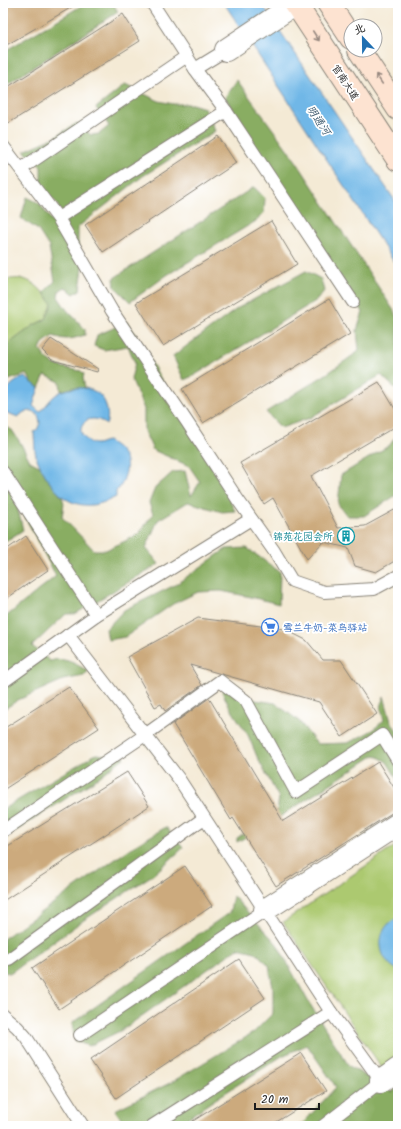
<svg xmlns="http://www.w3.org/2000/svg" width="401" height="1129" font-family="Kalam,'LXGW WenKai TC',sans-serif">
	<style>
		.green { fill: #acc970; stroke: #647246 }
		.forest { fill: #89ad62; stroke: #52643f }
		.water { fill: #70b7e7; stroke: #466a82 }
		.building { fill: #ccaa7d }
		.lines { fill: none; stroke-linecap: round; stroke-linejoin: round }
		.lane-casing { stroke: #888378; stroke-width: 14 }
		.street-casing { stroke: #888378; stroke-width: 24 }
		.secondary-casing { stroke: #888378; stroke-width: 24 }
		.lane { stroke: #fff; stroke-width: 12 }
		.street { stroke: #fff; stroke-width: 22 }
		.secondary { stroke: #fde3d1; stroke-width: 22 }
		.oneway { stroke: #988980 }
		.labels { text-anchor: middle; stroke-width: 3.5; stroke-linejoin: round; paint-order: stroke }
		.street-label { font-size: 10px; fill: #1c1c1c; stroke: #fff }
		.culture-label { font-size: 10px; fill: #0d838f; stroke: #fff; text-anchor: end }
		.shop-label { font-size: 10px; fill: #366cbe; stroke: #fff; text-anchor: start }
		.water-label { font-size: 11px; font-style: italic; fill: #3e5a6d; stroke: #fff }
	</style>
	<rect width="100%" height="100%" fill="#fff"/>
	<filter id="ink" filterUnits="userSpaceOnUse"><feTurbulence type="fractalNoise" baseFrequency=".025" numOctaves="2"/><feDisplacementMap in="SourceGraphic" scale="8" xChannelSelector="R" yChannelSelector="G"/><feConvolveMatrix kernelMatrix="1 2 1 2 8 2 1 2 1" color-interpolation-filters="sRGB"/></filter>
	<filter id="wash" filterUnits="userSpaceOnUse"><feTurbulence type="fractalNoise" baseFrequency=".012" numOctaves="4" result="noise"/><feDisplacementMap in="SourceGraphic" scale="16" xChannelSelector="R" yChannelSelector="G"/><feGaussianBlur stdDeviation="0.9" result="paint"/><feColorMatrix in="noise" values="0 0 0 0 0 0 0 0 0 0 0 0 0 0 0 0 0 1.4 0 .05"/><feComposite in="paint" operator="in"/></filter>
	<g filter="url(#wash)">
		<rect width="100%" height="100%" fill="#f4ead5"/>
		<g class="green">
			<path d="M9,279C13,279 19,278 23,279C36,282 45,294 52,304L46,319L34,325L3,348V283Z"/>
			<path d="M398,844V1061L384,1071L283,922Z"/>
		</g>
		<g class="forest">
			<path d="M86,3H113L118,12L3,87V52Z"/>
			<path d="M237,80L296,161L398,317V391L381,375L310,418L281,428L266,412L328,373L359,351L357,330L363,312L252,143L225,97Z"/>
			<path d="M125,85L159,101L173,104H192L205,108L215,131L143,176L78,227V244L83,267L80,290L74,294L65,287L59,291L58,297L67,310L85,329V335C72,339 67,341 53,336L43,343L40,349C49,367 62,367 81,371L84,374L83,378L85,388H72L61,391L60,382L45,375L39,388L33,384L27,374L9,380L3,384V348L34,325L46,319L52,304L44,292L55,281L49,247L38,230L21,218L27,197L39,203L60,232L67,225L56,202L41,189V166L24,151L53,138L77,123L91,135L99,134L109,126L96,108Z"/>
			<path d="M254,187L265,198L264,213L256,221L167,275L130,302L115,287L114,278Z"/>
			<path d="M306,271L321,279L324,291L317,300L195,375L184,380L173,356L238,308Z"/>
			<path d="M128,322L225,490L235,511L222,512L188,502L158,520L146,548L159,564L75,614H66L32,646L50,661C63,656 76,664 88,671L84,676L63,680L18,700L3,710V619L56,576L15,498L23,530L3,543V425L12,430L21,444L30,461L41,467L48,480L62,497L64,503L62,517L94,550H106L138,535L153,514L149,503L155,488L173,472L185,471L191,496L200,482L189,466L153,450L144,431V409L131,379L135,363L128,346L104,350L94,346L97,335Z"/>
			<path d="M398,433V494L364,516H347L338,504L341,475L390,445Z"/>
			<path d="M247,548L280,572L279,604L251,597L221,591L198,592L173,604L125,637L108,640L106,629L124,610L175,585L226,549Z"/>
			<path d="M229,682L255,700L275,703L299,721L317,744L348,743L373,730L384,720L381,708L384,696L391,722L398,732V780L387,762L375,755L264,827L237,842V838L277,812L279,798L258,759L248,735L231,709L222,692Z"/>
			<path d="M96,754L125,757L95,780L3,839V809Z"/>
			<path d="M166,827L183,848L154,874L81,922L10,973L3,972V939L134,846Z"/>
			<path d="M233,896L277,944L308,1001L349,1066L392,1092L398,1087V1126H298L304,1122L336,1087L307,1045L282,1056L211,1102L176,1126H126L115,1110L172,1082L253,1033L273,1013V988L269,965L255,952L238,948L122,1030L89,1046L75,1041L72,1023L230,912Z"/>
		</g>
		<g class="water">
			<path d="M224,3H261L398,205V268Z"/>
			<path d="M25,377L39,388L33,406L40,412C47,405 53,394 63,391C81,384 104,388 107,410C108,415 108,420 106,425C100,419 95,418 87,420C79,427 79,434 87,440C90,442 92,444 96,444C100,444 104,441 108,441C123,450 131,461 124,478C123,483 120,488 116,491V497C84,514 61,504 44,473C41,468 38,462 36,456C34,450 35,442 34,435V432L37,430L40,423L38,415L32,411L24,412L18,417L5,412C1,395 8,383 25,377Z"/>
			<path d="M398,918V970C376,960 374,927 398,918Z"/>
		</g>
		<g id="blocks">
			<g class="building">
				<path d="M3,3H79L3,47Z"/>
				<path d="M123,14L140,41L9,123L3,113V90Z"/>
				<path d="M218,136L236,163L103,252L85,225Z"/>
				<path d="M271,221L297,264L163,346L136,303Z"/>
				<path d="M329,299L350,334L203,423L182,389Z"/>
				<path d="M51,339L98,369L97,372L52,360L42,350Z"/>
				<path d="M379,382L398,414V425L311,476L338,528L365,526L398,508V559L376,572L355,566L348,548L323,542L307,559L273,498L264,504L240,463Z"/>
				<path d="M26,536L48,570L3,601V552Z"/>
				<path d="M198,618L284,629L306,640L323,660H341L377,714L342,737L319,702L190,665L202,685L165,711L161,704L155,707L127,657Z"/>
				<path d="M69,687L99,728L3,790V729Z"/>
				<path d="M209,698L283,821L378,762L398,794V809L276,886L233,818L231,820L173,724Z"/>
				<path d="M127,772L149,806L3,901V849Z"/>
				<path d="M185,866L212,906L59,1009L32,968Z"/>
				<path d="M239,959L265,998L116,1098L90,1060Z"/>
				<path d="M301,1053L326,1091L270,1126H185Z"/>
			</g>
		</g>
	</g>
	<g filter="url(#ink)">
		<use href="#blocks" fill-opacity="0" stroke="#888378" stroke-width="1"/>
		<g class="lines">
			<g class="lane-casing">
				<g id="lane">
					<path d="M152,3L195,69L226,50"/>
					<path d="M195,69L226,111L353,302"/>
					<path d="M3,146L58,218L112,311L187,422L238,500L274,551L292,581L324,592L374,589L398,576"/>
					<path d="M21,169L187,56"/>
					<path d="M58,218L226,111"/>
					<path d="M3,472L96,615"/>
					<path d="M68,635L179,779L331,1012L381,1081L323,1126"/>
					<path d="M3,682L96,615L251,519"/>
					<path d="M3,831L145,735L220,681L246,701L296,792L382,735L398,761"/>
					<path d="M9,959L204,818"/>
					<path d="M3,1015L17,1027L26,1037L83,1126"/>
					<path d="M80,1035L265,910"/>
					<path d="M152,1126L331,1012"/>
				</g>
			</g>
			<g class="street-casing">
				<g id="street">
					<path d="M226,50L295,4"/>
					<path d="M265,910L398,824"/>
					<path d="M381,1081L398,1069"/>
				</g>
			</g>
			<g class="secondary-casing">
				<g id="secondary">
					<path d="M295,3L398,160"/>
					<path d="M328,3L351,38"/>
					<path d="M359,50L398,109"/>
				</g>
			</g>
			<use href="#lane" class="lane"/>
			<use href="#street" class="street"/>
			<use href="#secondary" class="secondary"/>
		</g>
		<defs><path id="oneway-shaft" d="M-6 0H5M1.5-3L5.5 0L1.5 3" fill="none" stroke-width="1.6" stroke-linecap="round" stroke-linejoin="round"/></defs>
		<g class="oneway">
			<use href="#oneway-shaft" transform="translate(316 36) rotate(57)"/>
			<use href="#oneway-shaft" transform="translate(379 79) rotate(-124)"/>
		</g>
	</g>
	<defs>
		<g id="building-ring" transform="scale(0.9)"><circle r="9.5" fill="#fff" stroke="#0f9aa8" stroke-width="1.5"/><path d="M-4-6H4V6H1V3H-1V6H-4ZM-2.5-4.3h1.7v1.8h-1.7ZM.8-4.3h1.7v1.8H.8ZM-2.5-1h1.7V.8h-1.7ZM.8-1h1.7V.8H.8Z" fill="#0f9aa8"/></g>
		<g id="supermarket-ring" transform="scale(0.9)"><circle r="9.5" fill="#fff" stroke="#3f7fe0" stroke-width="1.5"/><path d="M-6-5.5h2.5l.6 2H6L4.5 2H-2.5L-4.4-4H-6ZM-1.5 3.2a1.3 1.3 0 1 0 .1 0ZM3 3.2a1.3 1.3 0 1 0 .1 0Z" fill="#3f7fe0"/></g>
	</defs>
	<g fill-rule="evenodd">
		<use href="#building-ring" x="346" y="536"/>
		<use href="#supermarket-ring" x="270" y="627"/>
	</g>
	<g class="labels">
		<g class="street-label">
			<text transform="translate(346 82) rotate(57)" y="4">官南大道</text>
		</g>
		<g class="culture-label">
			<text x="333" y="540">锦苑花园会所</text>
		</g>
		<g class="shop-label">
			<text x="283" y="631">雪兰牛奶-菜鸟驿站</text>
		</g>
		<g class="water-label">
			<text transform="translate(319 120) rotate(56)" y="4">明通河</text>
		</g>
	</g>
	<rect width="401" height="1129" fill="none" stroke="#fff" stroke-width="16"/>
	<g transform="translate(363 38) rotate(338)"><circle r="19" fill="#ffffff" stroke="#a4a4a4"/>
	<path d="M0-3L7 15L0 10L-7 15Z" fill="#1f6fb2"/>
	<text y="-6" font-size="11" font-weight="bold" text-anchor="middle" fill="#1c1c1c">北</text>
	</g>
	<path d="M255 1103v6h64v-6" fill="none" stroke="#1c1c1c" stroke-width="2"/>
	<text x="261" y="1103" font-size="12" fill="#1c1c1c" stroke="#ffffff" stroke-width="3" paint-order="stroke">20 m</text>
</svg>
